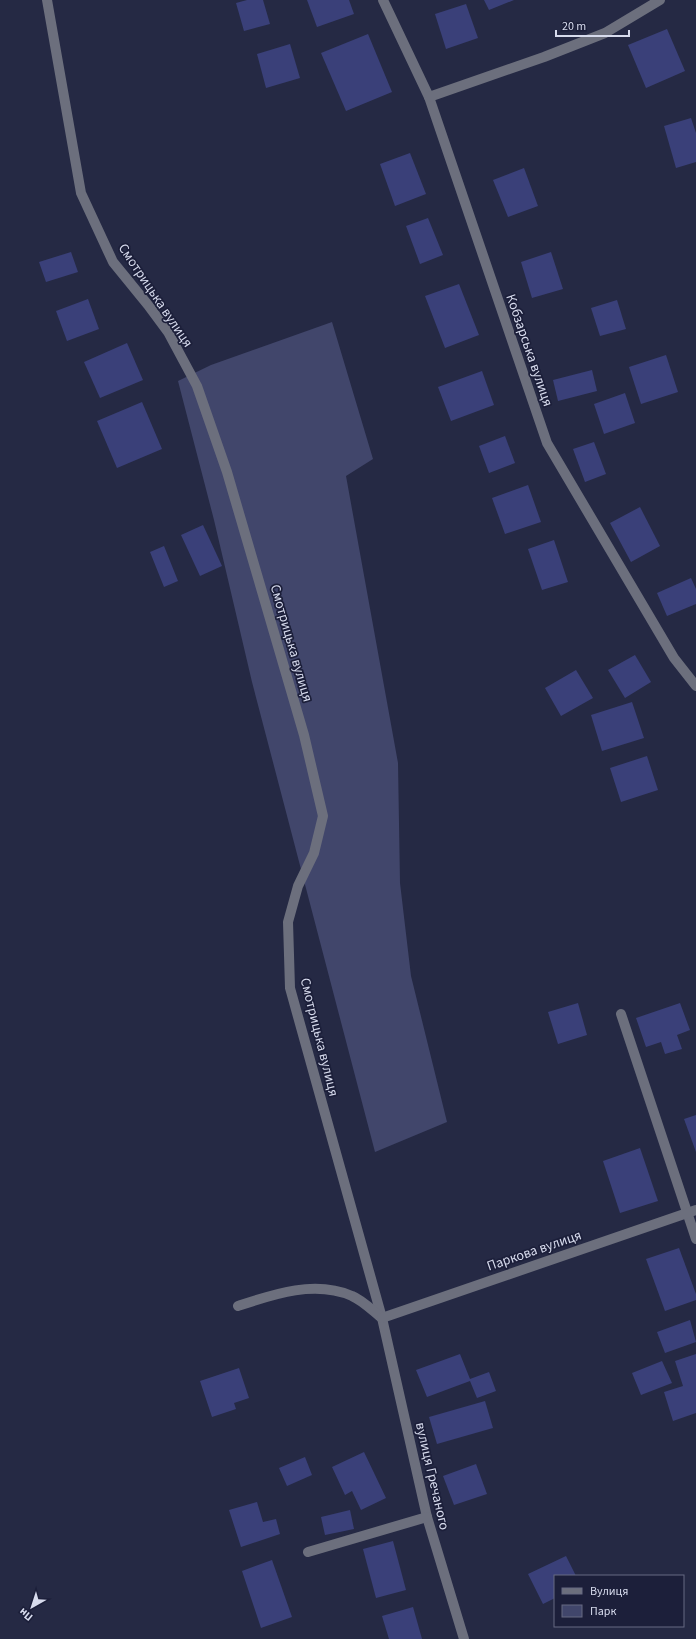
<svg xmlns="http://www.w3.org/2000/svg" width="696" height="1639" font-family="'Source Sans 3',sans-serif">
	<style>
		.green { fill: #41466b }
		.building { fill: #3a4079 }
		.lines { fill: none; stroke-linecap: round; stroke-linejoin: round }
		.minor { stroke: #6c6f7d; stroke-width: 10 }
		.labels { text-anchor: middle; stroke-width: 3.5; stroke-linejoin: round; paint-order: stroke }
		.street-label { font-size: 14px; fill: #d7dbed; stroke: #1c1f3a }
	</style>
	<rect width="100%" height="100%" fill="#252944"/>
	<path class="green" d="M332,322L373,459L346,476L398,763L400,883L411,976L447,1122L375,1152L252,682L214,520L178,381L211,365Z"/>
	<g class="building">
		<path d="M247,0H263L270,24L244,31L236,3Z"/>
		<path d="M307,0H349L354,14L317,27Z"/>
		<path d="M484,0H514L489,10Z"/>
		<path d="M466,4L478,38L446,49L435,14Z"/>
		<path d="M667,29L685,71L646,88L628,45Z"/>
		<path d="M368,34L392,92L346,111L321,53Z"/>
		<path d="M290,44L300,78L266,88L257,54Z"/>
		<path d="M691,118L696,133V162L676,168L664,126Z"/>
		<path d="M410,153L426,194L395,206L380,164Z"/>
		<path d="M524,168L538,206L508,217L493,180Z"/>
		<path d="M428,218L443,255L420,264L406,226Z"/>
		<path d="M71,252L78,272L46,282L39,262Z"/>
		<path d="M551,252L563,289L532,298L521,262Z"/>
		<path d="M459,284L479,335L445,348L425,296Z"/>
		<path d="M88,299L99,329L67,341L56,311Z"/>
		<path d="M617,300L626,329L600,336L591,308Z"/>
		<path d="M127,343L143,380L100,398L84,362Z"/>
		<path d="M666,355L678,392L641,404L629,367Z"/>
		<path d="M592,370L597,391L558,401L553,380Z"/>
		<path d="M482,371L494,405L451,421L438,387Z"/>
		<path d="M625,393L635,423L604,434L594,404Z"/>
		<path d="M142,402L162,449L117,468L97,421Z"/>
		<path d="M505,436L515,463L489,473L479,446Z"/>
		<path d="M594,442L606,474L585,482L573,449Z"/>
		<path d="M528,485L541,522L505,534L492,498Z"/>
		<path d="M640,507L660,546L631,562L610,523Z"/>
		<path d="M203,525L222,566L200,576L181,535Z"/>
		<path d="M554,540L568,582L542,590L528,549Z"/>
		<path d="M164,546L178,581L164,587L150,552Z"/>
		<path d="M691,578L696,589V604L667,616L657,593Z"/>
		<path d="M635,655L651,682L625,698L608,670Z"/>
		<path d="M576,670L593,698L561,716L545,688Z"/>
		<path d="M632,702L644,738L602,751L591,715Z"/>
		<path d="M647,756L658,790L621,802L610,768Z"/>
		<path d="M578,1003L587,1035L558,1044L548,1012Z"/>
		<path d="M680,1003L690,1030L677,1035L682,1049L665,1054L661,1042L646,1047L636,1018Z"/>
		<path d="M696,1115V1152L684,1119Z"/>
		<path d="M640,1148L658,1201L620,1213L603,1161Z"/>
		<path d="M679,1248L696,1294V1300L665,1311L646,1259Z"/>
		<path d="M690,1320L696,1342L665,1353L657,1332Z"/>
		<path d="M460,1354L470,1379L489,1372L496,1391L477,1398L470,1381L427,1397L416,1370Z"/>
		<path d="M696,1354V1413L673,1421L664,1392L683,1386L675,1361Z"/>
		<path d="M662,1361L672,1383L641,1395L632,1373Z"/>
		<path d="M239,1368L249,1398L234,1403L236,1409L212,1417L200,1381Z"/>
		<path d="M485,1401L493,1428L437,1444L429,1417Z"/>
		<path d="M364,1452L386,1498L361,1510L352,1491L345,1495L332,1467Z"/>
		<path d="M305,1457L312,1475L287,1486L279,1468Z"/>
		<path d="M476,1464L487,1494L454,1505L443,1476Z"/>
		<path d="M257,1502L263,1522L276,1519L280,1534L241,1547L229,1510Z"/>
		<path d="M350,1510L354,1529L325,1535L321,1517Z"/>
		<path d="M393,1541L406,1590L376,1598L363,1549Z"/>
		<path d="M566,1556L576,1576H555V1598L543,1604L528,1574Z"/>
		<path d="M272,1560L292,1617L261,1628L242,1571Z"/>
		<path d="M413,1607L422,1639H389L382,1616Z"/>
	</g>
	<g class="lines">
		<g class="minor">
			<path d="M47,0L81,193L113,262L148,305L168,332L197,386L227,472L304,735L323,816L314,853L298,886L288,922L290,988L382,1318L427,1517L464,1639"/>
			<path d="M383,0L429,97L547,443L674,658L696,686"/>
			<path d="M429,97L544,57L605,33L660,0"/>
			<path d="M621,1014L696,1239"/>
			<path d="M238,1306C274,1294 315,1280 352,1296C362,1300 373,1311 382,1318"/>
			<path d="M382,1318L696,1210"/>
			<path d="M308,1552L427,1517"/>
		</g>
	</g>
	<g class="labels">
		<g class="street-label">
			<text transform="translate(156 295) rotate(56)" y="5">Смотрицька вулиця</text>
			<text transform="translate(530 350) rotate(71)" y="5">Кобзарська вулиця</text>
			<text transform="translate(292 643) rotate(74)" y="5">Смотрицька вулиця</text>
			<text transform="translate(320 1037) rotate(76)" y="5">Смотрицька вулиця</text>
			<text transform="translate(534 1250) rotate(-19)" y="5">Паркова вулиця</text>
			<text transform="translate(433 1476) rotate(77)" y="5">вулиця Гречаного</text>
		</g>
	</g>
	<rect x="554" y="1575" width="130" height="52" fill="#1c1f3a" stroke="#676a82"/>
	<rect x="562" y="1588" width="20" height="6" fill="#6c6f7d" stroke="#676a82"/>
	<text x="590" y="1595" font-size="12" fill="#d7dbed">Вулиця</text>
	<rect x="562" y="1605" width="20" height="12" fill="#41466b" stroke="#676a82"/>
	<text x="590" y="1615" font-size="12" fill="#d7dbed">Парк</text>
	<g transform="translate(32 1607) rotate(219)" stroke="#1c1f3a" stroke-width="3" paint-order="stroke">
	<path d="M0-3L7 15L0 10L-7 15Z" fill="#d7dbed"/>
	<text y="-6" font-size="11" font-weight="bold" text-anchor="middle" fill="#d7dbed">Пн</text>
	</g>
	<path d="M556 30v6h73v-6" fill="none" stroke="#d7dbed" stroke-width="2"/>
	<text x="562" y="30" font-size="12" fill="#d7dbed" stroke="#1c1f3a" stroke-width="3" paint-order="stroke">20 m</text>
</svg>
